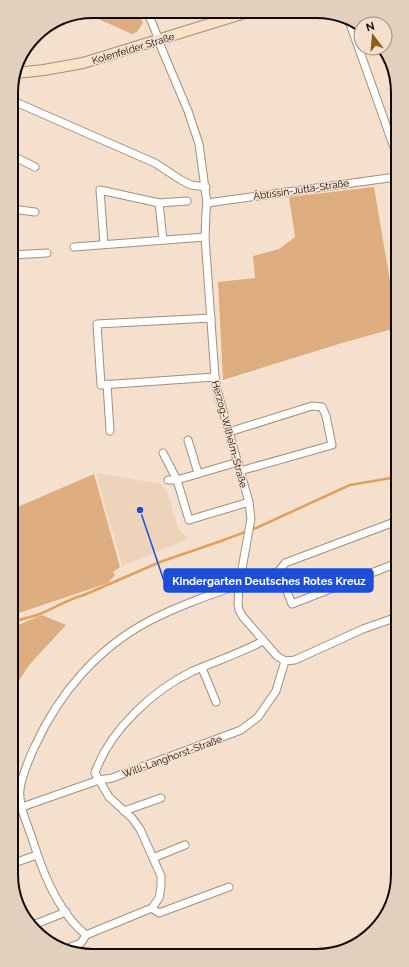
<svg xmlns="http://www.w3.org/2000/svg" width="409" height="967" font-family="Raleway,sans-serif">
	<style>
		.built { fill: #eed3bb }
		.green { fill: #dead7f }
		.lines { fill: none; stroke-linecap: round; stroke-linejoin: round }
		.stream { stroke: #e2a05f; stroke-width: 2.5 }
		.minor-casing { stroke: #a28f7e; stroke-width: 9 }
		.secondary-casing { stroke: #a28f7e; stroke-width: 12 }
		.minor { stroke: #fff; stroke-width: 7 }
		.secondary { stroke: #fae2c8; stroke-width: 10 }
		.labels { text-anchor: middle; stroke-width: 3; stroke-linejoin: round; paint-order: stroke }
		.street-label { font-size: 10px; fill: #130c06; stroke: #f5e0ce }
		.rim { fill: none; stroke: #130c06; stroke-width: 2 }
		.leader { fill: none; stroke: #1d4ed8; stroke-width: 1.5 }
		.callout-dot { fill: #1d4ed8; stroke: #f5e0ce; stroke-width: 1.5 }
		.callout { fill: #1d4ed8; stroke: #1d4ed8; stroke-width: 1.5 }
		.callout-label { font-size: 11px; text-anchor: middle; font-weight: bold; fill: #fff }
	</style>
	<rect width="100%" height="100%" fill="#f5e0ce"/>
	<path class="built" d="M96,473L161,484L168,493L178,528L188,539L122,566Z"/>
	<g class="green">
		<path d="M93,11H138L143,23L137,32L132,34L85,13Z"/>
		<path d="M374,187L396,316V328L342,343L223,380L218,282L255,278L253,256L279,249L295,237L289,197Z"/>
		<path d="M94,474L120,567L113,572L115,575L108,583L13,615V509Z"/>
		<path d="M42,615L66,625L30,664L13,689V627Z"/>
	</g>
	<g class="lines">
		<path class="stream" d="M13,623C21,618 29,618 37,615C53,609 68,599 84,595L160,562L221,541L256,528L350,485L397,477"/>
		<g class="minor-casing">
			<g id="minor">
				<path d="M147,11L155,30L163,52L188,111L199,144L207,203L206,212L205,237L215,377L217,390L249,502L251,519L239,585L238,604L239,610L243,617L277,656L285,661"/>
				<path d="M349,21L396,153"/>
				<path d="M11,100L52,118L155,163L181,180L191,185L206,187"/>
				<path d="M11,155L35,167"/>
				<path d="M159,203L187,201"/>
				<path d="M207,203L396,177"/>
				<path d="M12,209L35,212"/>
				<path d="M104,244L100,190L159,203L163,240"/>
				<path d="M74,247L205,237"/>
				<path d="M12,255L47,253"/>
				<path d="M211,318L97,324L101,385L215,377"/>
				<path d="M107,384L110,431"/>
				<path d="M229,432L312,406L322,407L326,416L332,445L240,471"/>
				<path d="M188,440L198,473"/>
				<path d="M163,453L177,480L189,520L249,502"/>
				<path d="M168,480H177L238,462"/>
				<path d="M279,571L292,604L397,563"/>
				<path d="M263,641C241,653 216,661 193,671C153,690 109,731 95,773L109,797L132,818L140,829L161,876V887L159,898L152,908L86,935C59,913 43,874 33,841C28,825 18,806 20,789C22,774 29,759 35,746C59,693 98,648 149,621C191,599 236,587 279,571L285,563L397,521"/>
				<path d="M285,661L295,660L363,629L397,617"/>
				<path d="M202,668L216,702"/>
				<path d="M22,807L99,780L112,778L241,730L258,717L276,691L285,661"/>
				<path d="M124,811L161,798"/>
				<path d="M153,858L185,845"/>
				<path d="M14,863L37,855"/>
				<path d="M152,908L159,913L229,887"/>
				<path d="M33,925L66,912"/>
				<path d="M66,949L81,943L86,935"/>
			</g>
		</g>
		<g class="secondary-casing">
			<path id="secondary" d="M15,73L44,70L83,63L248,12"/>
		</g>
		<use href="#minor" class="minor"/>
		<use href="#secondary" class="secondary"/>
	</g>
	<g class="labels">
		<g class="street-label">
			<text transform="translate(133 48) rotate(-17)" y="4">Kolenfelder Straße</text>
			<text transform="translate(301 189) rotate(-8)" y="4">Äbtissin-Jutta-Straße</text>
			<text transform="translate(230 434) rotate(75)" y="4">Herzog-Wilhelm-Straße</text>
			<text transform="translate(172 756) rotate(-20)" y="4">Willi-Langhorst-Straße</text>
		</g>
	</g>
	<path d="M0 0H409V967H0ZM93 18H316A75 75 0 0 1 391 93V874A75 75 0 0 1 316 949H93A75 75 0 0 1 18 874V93A75 75 0 0 1 93 18Z" fill="#e3cfbe" fill-rule="evenodd"/>
	<path class="rim" d="M93 18H316A75 75 0 0 1 391 93V874A75 75 0 0 1 316 949H93A75 75 0 0 1 18 874V93A75 75 0 0 1 93 18Z"/>
	<path class="leader" d="M140 510L164 581"/>
	<circle class="callout-dot" cx="140" cy="510" r="4"/>
	<rect class="callout" x="164" y="569" width="209" height="23" rx="4"/>
	<g class="callout-label">
		<text x="269" y="585">Kindergarten Deutsches Rotes Kreuz</text>
	</g>
	<g transform="translate(373 36) rotate(344)"><circle r="19" fill="#f5e0ce" stroke="#9b8b7e"/>
	<path d="M0-3L7 15L0 10L-7 15Z" fill="#935916"/>
	<text y="-6" font-size="11" font-weight="bold" text-anchor="middle" fill="#130c06">N</text>
	</g>
</svg>
